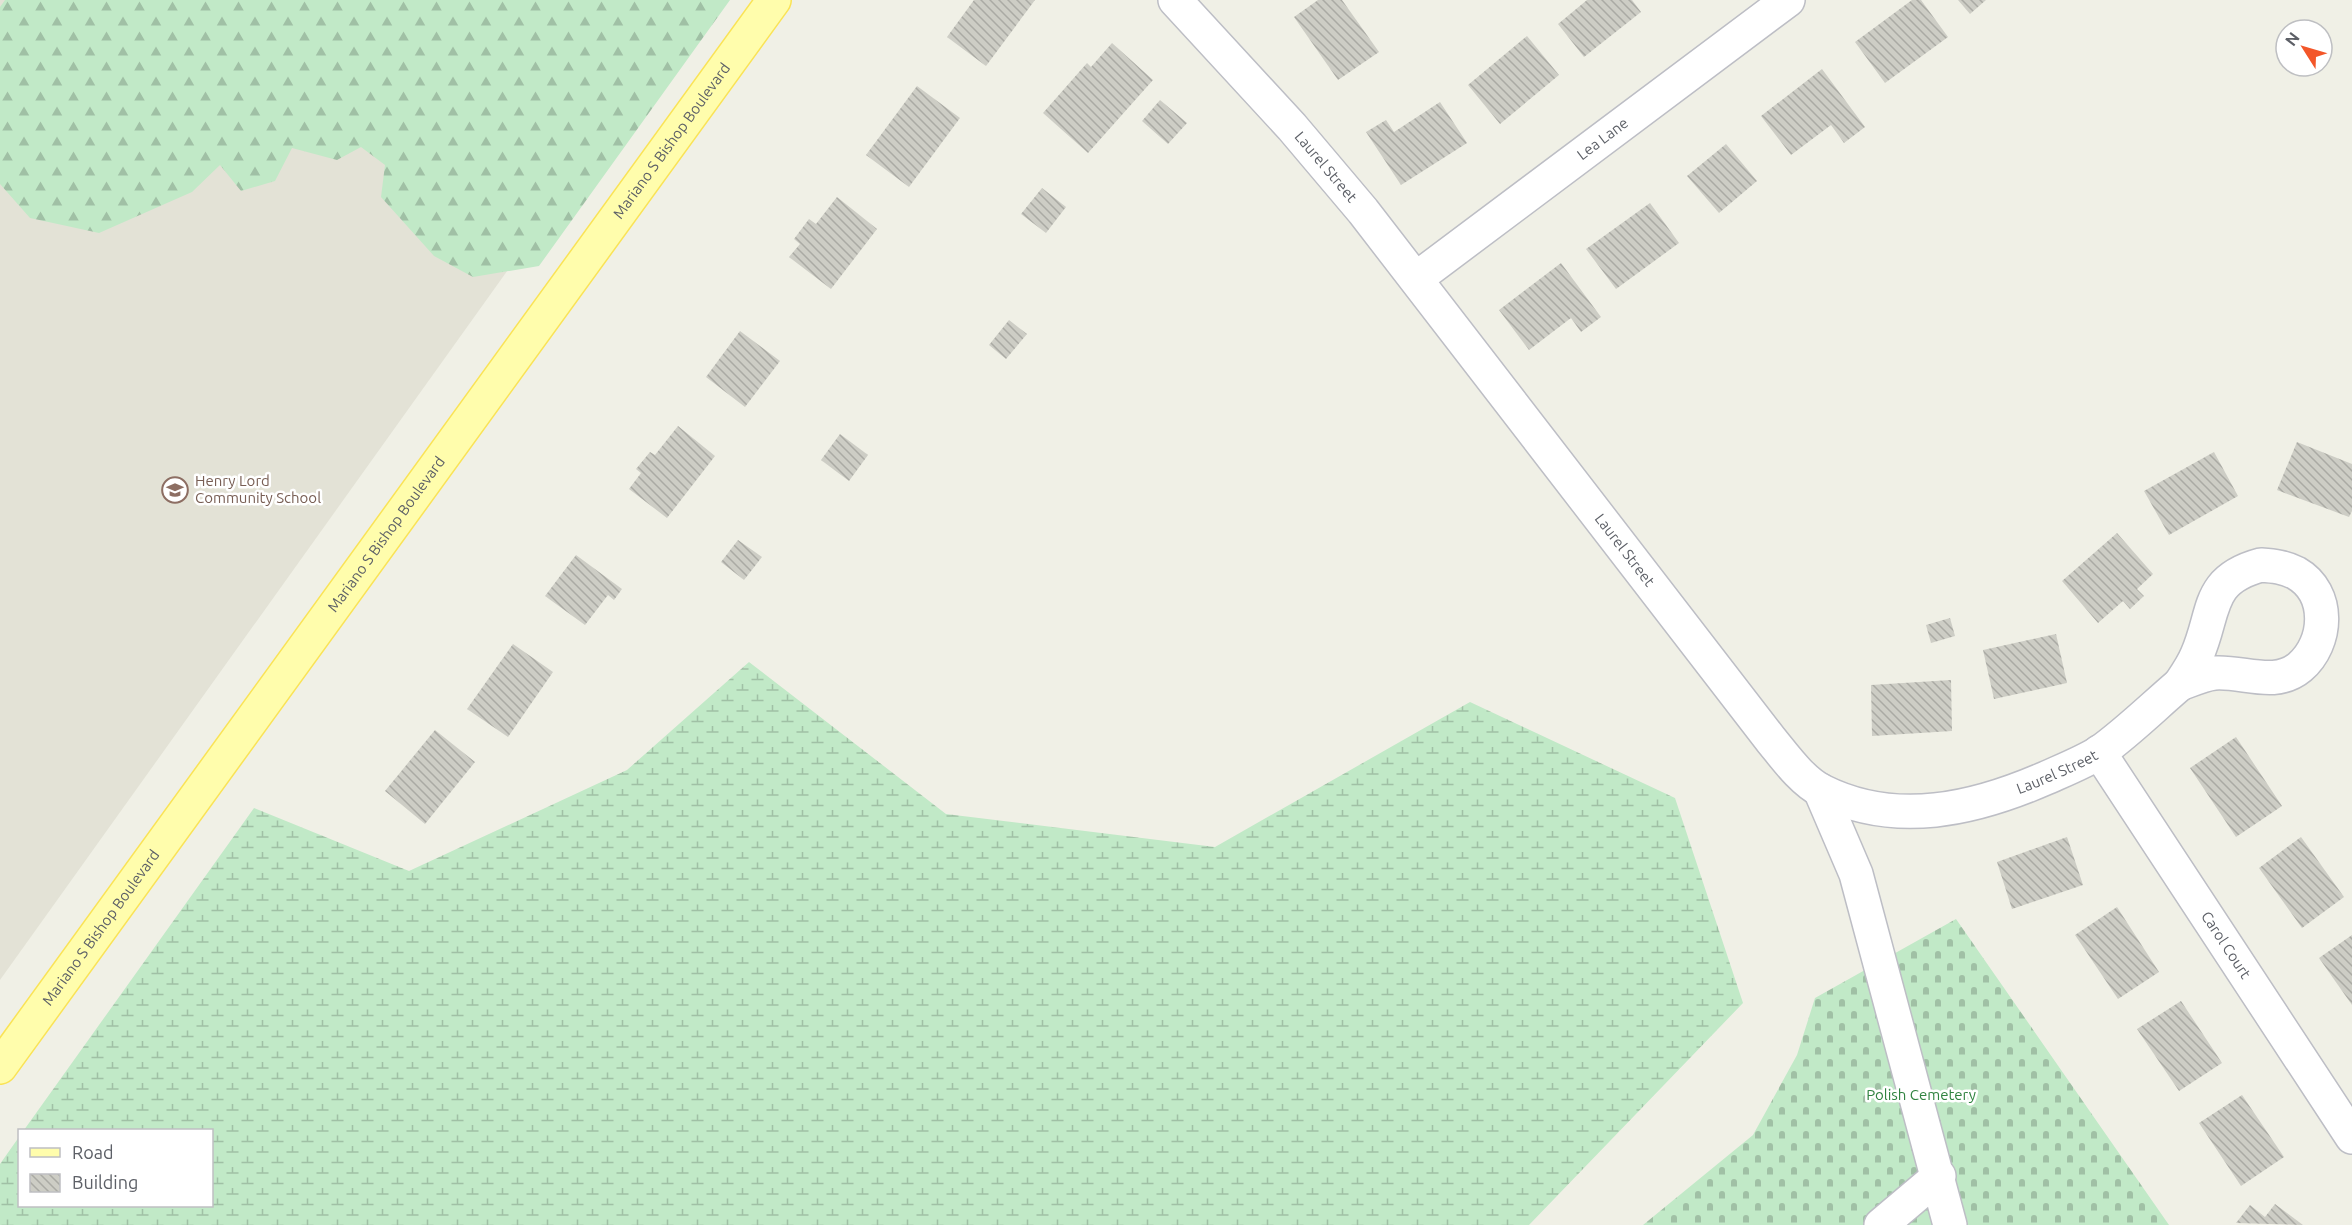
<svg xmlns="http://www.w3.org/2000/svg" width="2352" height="1225" font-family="Ubuntu,sans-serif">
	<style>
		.education { fill: #e3e2d6 }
		.forest { fill: url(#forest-firs) }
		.wetland { fill: url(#wetland-marsh) }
		.cemetery { fill: url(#cemetery-stones) }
		.building { fill: url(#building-back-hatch) }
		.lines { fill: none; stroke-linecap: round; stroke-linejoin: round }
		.minor-casing { stroke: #bdbec5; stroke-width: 36 }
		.major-casing { stroke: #fae356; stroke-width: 36 }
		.minor { stroke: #fff; stroke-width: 33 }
		.major { stroke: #fffdac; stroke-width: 33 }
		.labels { text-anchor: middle; stroke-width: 5; stroke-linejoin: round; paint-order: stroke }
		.street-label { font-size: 15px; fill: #5d6067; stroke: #fff }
		.education-label { font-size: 15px; fill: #785e54; stroke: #fff; text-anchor: start }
		.park-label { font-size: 15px; fill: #308340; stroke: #fff }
	</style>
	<defs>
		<pattern id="forest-firs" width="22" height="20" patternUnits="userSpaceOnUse" patternTransform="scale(1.5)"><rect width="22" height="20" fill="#c1e9c7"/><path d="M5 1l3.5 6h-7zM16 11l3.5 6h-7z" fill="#a0c0a5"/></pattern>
		<pattern id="wetland-marsh" width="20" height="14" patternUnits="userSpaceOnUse" patternTransform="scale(1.5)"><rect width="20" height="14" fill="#c1e9c7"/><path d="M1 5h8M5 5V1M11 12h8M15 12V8" fill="none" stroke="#a0c0a5"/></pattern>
		<pattern id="cemetery-stones" width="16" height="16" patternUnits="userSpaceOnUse" patternTransform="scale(1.5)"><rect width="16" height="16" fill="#c1e9c7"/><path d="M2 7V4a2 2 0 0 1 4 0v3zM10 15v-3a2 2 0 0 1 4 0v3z" fill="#a0c0a5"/></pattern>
		<pattern id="building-back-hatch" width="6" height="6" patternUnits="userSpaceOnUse" patternTransform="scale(1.5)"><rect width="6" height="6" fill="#cdcdc5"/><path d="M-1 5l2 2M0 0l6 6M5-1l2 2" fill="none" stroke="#aaaaa4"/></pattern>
	</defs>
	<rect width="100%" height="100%" fill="#f0f0e6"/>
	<path class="education" d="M0,0H701L0,980Z"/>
	<path class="forest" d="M5,0H730L539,266L473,277L434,256L381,197L385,165L361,147L337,160L292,148L275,181L241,191L220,165L192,192L99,233L30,218L0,184V7Z"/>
	<path class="wetland" d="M749,662L946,814L1215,847L1470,702L1675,798L1743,1003L1529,1225H0V1164L19,1137L20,1206H212V1130H24L254,808L409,871L627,770Z"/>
	<path class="cemetery" d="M1956,919L2169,1225H1643L1753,1135L1797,1055L1815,998Z"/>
	<g class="building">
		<path d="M974,0H1035L986,66L947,37Z"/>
		<path d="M1318,0H1342L1379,52L1338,80L1294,17Z"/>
		<path d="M1587,0H1632L1641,12L1584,57L1558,24Z"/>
		<path d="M1912,0H1921L1948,37L1885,83L1855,42Z"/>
		<path d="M1958,0H1986L1970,14Z"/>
		<path d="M1527,36L1559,75L1500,124L1468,85Z"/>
		<path d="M1112,43L1153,80L1088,153L1043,113L1087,63L1091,67Z"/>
		<path d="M1822,69L1865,127L1844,143L1831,125L1791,155L1761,116Z"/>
		<path d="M917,86L960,118L909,187L866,155Z"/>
		<path d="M1160,100L1187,123L1168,144L1142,121Z"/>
		<path d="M1440,102L1467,143L1401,185L1366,132L1386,120L1394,132Z"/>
		<path d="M1726,144L1757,181L1719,213L1687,176Z"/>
		<path d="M1042,188L1066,207L1046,233L1021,214Z"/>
		<path d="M837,197L877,229L831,289L789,257L800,244L794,239L809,219L816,224Z"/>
		<path d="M1650,203L1679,243L1616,289L1586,249Z"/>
		<path d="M1561,263L1601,317L1581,332L1571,318L1529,350L1499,310Z"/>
		<path d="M1009,320L1027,334L1006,359L989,345Z"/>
		<path d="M740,331L780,361L745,407L706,377Z"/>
		<path d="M678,426L715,456L667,518L629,489L641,473L636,469L650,452L655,455Z"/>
		<path d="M840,434L868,455L849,481L821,460Z"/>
		<path d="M2297,442L2352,464V511L2349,517L2277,490Z"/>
		<path d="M2214,452L2238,496L2169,535L2144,491Z"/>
		<path d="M2117,533L2153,574L2137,589L2144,596L2130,609L2123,601L2098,623L2062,581Z"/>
		<path d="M738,540L762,557L744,580L721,562Z"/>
		<path d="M576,555L622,589L614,600L608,595L585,625L545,596Z"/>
		<path d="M1950,618L1955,636L1931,643L1926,625Z"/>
		<path d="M2056,634L2067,683L1994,699L1983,650Z"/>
		<path d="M513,644L553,672L508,737L467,709Z"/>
		<path d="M1951,680L1952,731L1872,736L1871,685Z"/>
		<path d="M435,730L475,762L425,824L385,791Z"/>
		<path d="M2236,737L2282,806L2236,837L2190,768Z"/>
		<path d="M2067,837L2083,885L2012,909L1997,862Z"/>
		<path d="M2301,837L2344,897L2302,928L2259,868Z"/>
		<path d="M2117,907L2159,972L2118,999L2075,935Z"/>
		<path d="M2352,935V1005L2319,958Z"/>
		<path d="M2181,1001L2222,1063L2179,1091L2137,1029Z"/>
		<path d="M2242,1095L2284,1157L2241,1186L2199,1123Z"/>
		<path d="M2275,1204L2303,1225L2236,1223L2250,1205L2265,1217Z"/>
	</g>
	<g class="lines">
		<g class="minor-casing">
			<g id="minor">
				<path id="s1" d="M1175,0L1292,127L1363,211L1771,740C1785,757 1802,781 1822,791C1896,828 1975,809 2046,778C2064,770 2084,762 2100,752C2128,732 2154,706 2180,684"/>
				<path id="s2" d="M1417,278L1788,0"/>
				<path d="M2261,565C2274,566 2284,567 2296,573C2331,593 2328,643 2300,667C2275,688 2244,671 2215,673C2204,674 2191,680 2180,684C2186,675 2193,665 2197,655C2216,612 2205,580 2261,565Z"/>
				<path id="s3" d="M2099,752L2352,1137"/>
				<path d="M1820,790L1856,874L1950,1225"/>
				<path d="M1881,1225L1939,1176"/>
			</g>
		</g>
		<g class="major-casing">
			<g id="major">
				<path id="s4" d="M0,1067L774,0"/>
			</g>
		</g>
		<use href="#minor" class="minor"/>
		<use href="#major" class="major"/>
	</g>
	<defs>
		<g id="school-ring" transform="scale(1.35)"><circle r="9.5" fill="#fff" stroke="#8d6e63" stroke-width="1.5"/><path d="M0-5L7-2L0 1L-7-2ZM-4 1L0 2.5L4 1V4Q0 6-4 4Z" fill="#8d6e63"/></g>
	</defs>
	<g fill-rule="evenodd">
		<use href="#school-ring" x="175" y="490"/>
	</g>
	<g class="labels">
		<g class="street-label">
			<text dy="5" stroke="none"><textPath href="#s2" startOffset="232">Lea Lane</textPath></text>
			<text dy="5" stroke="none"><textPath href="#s4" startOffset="1144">Mariano S Bishop Boulevard</textPath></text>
			<text dy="5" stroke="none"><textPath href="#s1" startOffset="225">Laurel Street</textPath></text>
			<text dy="5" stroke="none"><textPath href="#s4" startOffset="658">Mariano S Bishop Boulevard</textPath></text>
			<text dy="5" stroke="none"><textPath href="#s1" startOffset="711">Laurel Street</textPath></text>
			<text dy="5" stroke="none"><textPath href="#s1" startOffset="1268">Laurel Street</textPath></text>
			<text dy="5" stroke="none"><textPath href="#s4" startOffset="172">Mariano S Bishop Boulevard</textPath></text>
			<text dy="5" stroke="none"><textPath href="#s3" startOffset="231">Carol Court</textPath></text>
		</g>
		<g class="education-label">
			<text x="195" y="486">Henry Lord<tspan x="195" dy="17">Community School</tspan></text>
		</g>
		<g class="park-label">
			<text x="1921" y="1100">Polish Cemetery</text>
		</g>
	</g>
	<rect x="18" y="1129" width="195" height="78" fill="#ffffff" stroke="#bebfc2" stroke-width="1.5"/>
	<rect x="30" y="1148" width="30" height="9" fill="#fffdac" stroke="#bebfc2" stroke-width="1.5"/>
	<text x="72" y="1159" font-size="18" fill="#5d6067">Road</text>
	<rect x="30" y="1174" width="30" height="18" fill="url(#building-back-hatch)" stroke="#bebfc2" stroke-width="1.5"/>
	<text x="72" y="1189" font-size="18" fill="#5d6067">Building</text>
	<g transform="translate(2304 48) rotate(307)"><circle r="28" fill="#ffffff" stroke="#bebfc2" stroke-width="1.5"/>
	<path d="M0-4.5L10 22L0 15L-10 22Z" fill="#f35629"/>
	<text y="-9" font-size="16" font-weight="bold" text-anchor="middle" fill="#5d6067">N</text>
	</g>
</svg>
